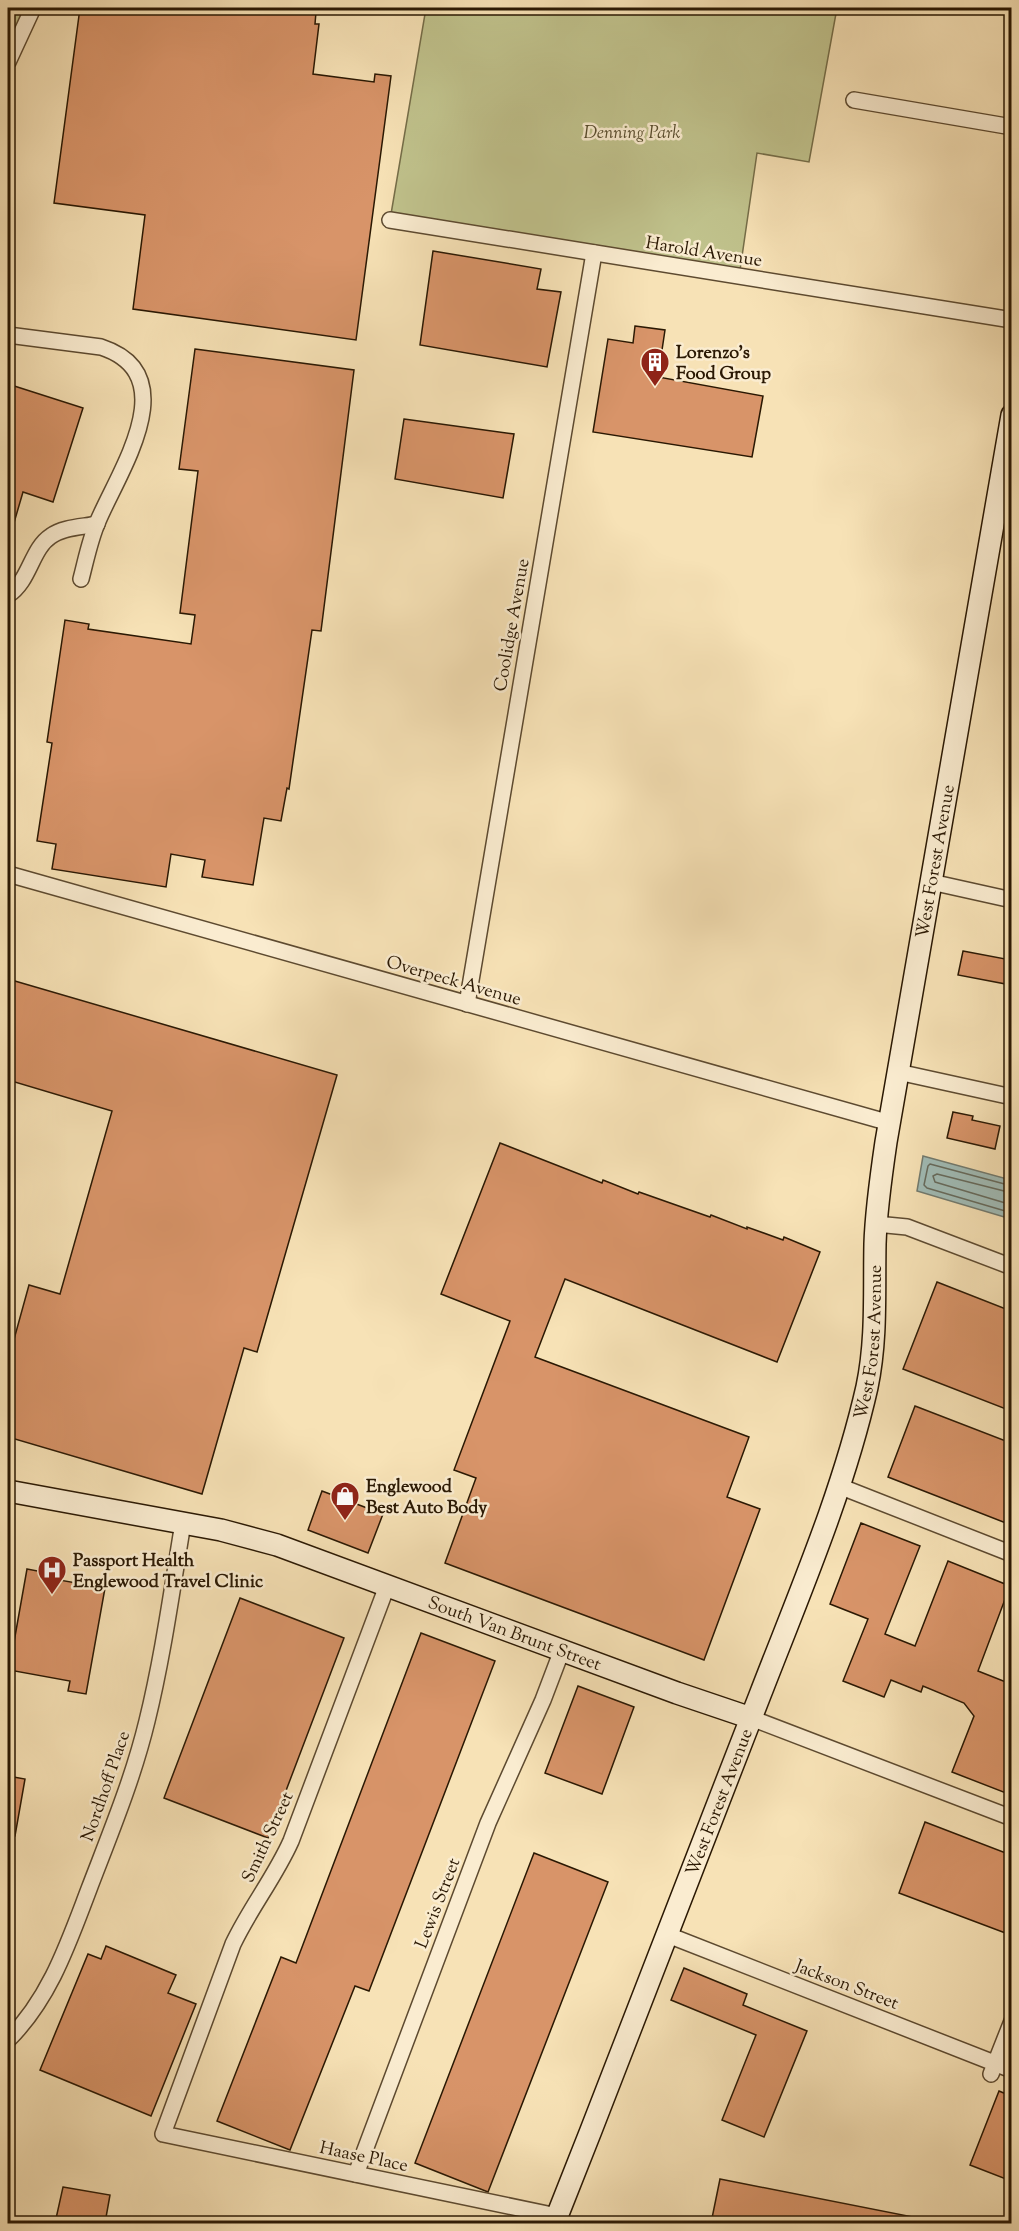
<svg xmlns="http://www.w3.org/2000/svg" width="1019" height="2231" font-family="'Sorts Mill Goudy',serif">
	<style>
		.green { fill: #c0c28c; stroke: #756d48; stroke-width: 1.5 }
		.water { fill: #a0bcb7; stroke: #717a6f; stroke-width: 1.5 }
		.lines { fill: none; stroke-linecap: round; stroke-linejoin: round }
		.shore { stroke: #656a5d; stroke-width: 1.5 }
		.building { fill: #d89469; stroke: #2a1803; stroke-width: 1.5 }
		.street-casing { stroke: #5d4a30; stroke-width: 18 }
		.secondary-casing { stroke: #2a1803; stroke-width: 24 }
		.street { stroke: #faecd0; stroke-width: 15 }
		.secondary { stroke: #faecd0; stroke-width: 21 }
		.labels { text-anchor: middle; stroke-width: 5; stroke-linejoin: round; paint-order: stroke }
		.park-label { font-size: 18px; font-style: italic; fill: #574b2c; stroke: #faecd0 }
		.street-label { font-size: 18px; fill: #2a1803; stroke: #faecd0 }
		.poi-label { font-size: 18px; font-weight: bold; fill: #2a1803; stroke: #faecd0; text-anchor: start }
	</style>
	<rect width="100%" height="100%" fill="#f7e2b6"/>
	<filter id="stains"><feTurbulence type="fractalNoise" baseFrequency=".00333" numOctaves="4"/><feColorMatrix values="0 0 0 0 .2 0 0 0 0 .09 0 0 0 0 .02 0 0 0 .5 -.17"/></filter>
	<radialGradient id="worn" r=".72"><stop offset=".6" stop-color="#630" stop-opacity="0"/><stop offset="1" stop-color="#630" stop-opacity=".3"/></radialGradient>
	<g class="green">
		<path d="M8,8H33L8,62Z"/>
		<path d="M426,8H837L809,162L757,153L739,277L390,220Z"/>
	</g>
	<path class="water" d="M923,1156L1011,1180V1219L917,1191Z"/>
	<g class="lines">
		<g class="shore">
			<path d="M1012,1186L930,1164L928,1166L924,1185L927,1188L1012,1213"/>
			<path d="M1012,1193L937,1174L933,1176L935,1182L1012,1205"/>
		</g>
	</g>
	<g class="building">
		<path d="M80,8H282L316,12L315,24H319L313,74L374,82L375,74L391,76L356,340L133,309L145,215L54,203Z"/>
		<path d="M433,251L541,269L537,289L561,292L547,367L420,345Z"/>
		<path d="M635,326L665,330L658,377L763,396L752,457L593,432L608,339L633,343Z"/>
		<path d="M195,349L354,370L321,631L312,630L289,789L287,788L281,821L264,818L253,885L202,877L205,860L171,854L166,887L52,869L56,844L37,841L52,743L47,742L65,620L89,624L88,629L191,644L195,615L180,613L198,471L179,469Z"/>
		<path d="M8,384L83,408L53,502L23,492L11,533L8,532Z"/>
		<path d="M404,419L514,434L503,498L395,479Z"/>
		<path d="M963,951L1011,960V985L958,975Z"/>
		<path d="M8,979L337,1075L257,1352L244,1348L202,1494L8,1437V1361L29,1285L60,1294L112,1111L8,1080Z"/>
		<path d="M953,1112L973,1116L972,1120L1000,1126L995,1149L947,1138Z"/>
		<path d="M500,1143L602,1183L603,1180L638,1194L639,1192L710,1217L711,1215L747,1229V1227L783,1240L784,1237L820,1252L777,1362L565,1279L535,1357L749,1437L727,1497L760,1509L704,1660L445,1563L476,1478L454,1470L510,1321L441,1294Z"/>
		<path d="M937,1282L1011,1311V1411L903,1369Z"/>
		<path d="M915,1406L1011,1443V1525L888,1477Z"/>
		<path d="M322,1491L383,1514L368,1553L308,1530Z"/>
		<path d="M861,1523L920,1546L885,1634L915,1646L948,1561L1010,1586L978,1671L1011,1684V1795L952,1772L974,1716L964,1703L923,1686L921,1692L891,1680L884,1697L843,1681L868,1619L830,1604Z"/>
		<path d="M27,1569L43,1572L42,1577L105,1588L86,1694L68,1691L70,1681L9,1670Z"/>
		<path d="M240,1598L344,1638L268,1838L164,1798Z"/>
		<path d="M421,1633L495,1661L369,1991L355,1986L290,2150L217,2121L281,1957L296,1963Z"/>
		<path d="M578,1686L634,1707L602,1794L545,1773Z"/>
		<path d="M8,1776L25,1779L15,1836L8,1835Z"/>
		<path d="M925,1822L1011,1855V1924L1008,1934L899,1893Z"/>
		<path d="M534,1853L608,1882L488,2192L415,2163Z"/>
		<path d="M106,1946L176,1975L168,1993L196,2004L151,2116L40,2070L88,1954L101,1959Z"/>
		<path d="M684,1968L747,1994L743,2005L807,2031L764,2137L722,2120L756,2035L671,2000Z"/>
		<path d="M999,2091L1011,2096V2181L970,2165Z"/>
		<path d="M720,2179L913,2217L912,2223H711Z"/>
		<path d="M63,2187L110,2195L105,2223H55Z"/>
	</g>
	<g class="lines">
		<g class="street-casing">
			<g id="street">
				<path d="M8,62L33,8"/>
				<path d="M854,100L1012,127"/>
				<path d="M390,220L1012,320"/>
				<path d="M8,335L101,347C186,375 119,471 98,521C90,539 86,560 81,579"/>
				<path d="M8,595C30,581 31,549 51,536C63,527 83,527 97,524"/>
				<path d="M8,874L890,1123"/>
				<path d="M931,882L1012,900"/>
				<path d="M467,1004L594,253"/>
				<path d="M898,1072L1012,1097"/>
				<path d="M876,1224L907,1227L1012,1267"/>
				<path d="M839,1486L1012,1554"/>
				<path d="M387,1586L291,1841C275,1877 250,1908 233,1944L163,2134L557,2216"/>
				<path d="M751,1718L1012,1818"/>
				<path d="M668,1935L1012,2070"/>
				<path d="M8,2040C50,1998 68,1944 89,1889C110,1834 133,1779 147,1721C163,1656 172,1589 183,1523"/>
				<path d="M991,2074L1012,2021"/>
				<path d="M356,2174L488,1823L543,1700L562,1650"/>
			</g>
		</g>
		<g class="secondary-casing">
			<g id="secondary">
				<path id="s1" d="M8,1491L221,1530L277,1545L677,1693L751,1718"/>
				<path id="s2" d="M554,2224C624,2048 692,1871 760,1695C799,1594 843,1493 867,1387C877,1339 874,1293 875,1244C876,1210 881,1176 886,1142L1012,415"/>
			</g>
		</g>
		<use href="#street" class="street"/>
		<use href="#secondary" class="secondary"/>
	</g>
	<defs>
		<g id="building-pin" transform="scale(1.5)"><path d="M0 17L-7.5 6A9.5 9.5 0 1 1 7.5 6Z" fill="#8f2418" stroke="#faecd0"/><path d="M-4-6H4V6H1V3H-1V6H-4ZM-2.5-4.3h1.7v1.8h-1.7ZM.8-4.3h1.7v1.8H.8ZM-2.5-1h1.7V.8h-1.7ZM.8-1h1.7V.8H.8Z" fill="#fff"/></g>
		<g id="shop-pin" transform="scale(1.5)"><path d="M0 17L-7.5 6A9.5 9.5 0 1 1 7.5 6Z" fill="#8f2418" stroke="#faecd0"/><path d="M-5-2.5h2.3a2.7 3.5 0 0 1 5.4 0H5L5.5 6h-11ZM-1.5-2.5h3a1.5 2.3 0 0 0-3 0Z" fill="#fff"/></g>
		<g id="hospital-pin" transform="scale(1.5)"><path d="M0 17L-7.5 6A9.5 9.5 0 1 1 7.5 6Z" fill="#8f2418" stroke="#faecd0"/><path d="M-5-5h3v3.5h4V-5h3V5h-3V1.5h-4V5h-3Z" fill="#fff"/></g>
	</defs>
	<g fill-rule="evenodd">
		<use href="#building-pin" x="655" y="362"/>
		<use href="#shop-pin" x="345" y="1496"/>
		<use href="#hospital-pin" x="52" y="1570"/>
	</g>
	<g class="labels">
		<g class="park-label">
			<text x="632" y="138">Denning Park</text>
		</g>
		<g class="street-label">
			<text transform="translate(704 251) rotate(9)" y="6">Harold Avenue</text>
			<text transform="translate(511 625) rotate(-80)" y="6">Coolidge Avenue</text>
			<text dy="6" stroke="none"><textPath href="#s2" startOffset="1425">West Forest Avenue</textPath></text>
			<text transform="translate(454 980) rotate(16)" y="6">Overpeck Avenue</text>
			<text dy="6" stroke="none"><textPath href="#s2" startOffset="939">West Forest Avenue</textPath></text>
			<text dy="6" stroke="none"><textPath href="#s1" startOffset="528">South Van Brunt Street</textPath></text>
			<text transform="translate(105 1786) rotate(-71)" y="6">Nordhoff Place</text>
			<text dy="6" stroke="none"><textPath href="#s2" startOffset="453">West Forest Avenue</textPath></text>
			<text transform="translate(267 1837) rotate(-65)" y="6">Smith Street</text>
			<text transform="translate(437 1903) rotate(-69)" y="6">Lewis Street</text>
			<text transform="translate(847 1984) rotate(21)" y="6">Jackson Street</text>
			<text transform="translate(364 2156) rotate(12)" y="6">Haase Place</text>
		</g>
		<g class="poi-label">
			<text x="676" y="358">Lorenzo's<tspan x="676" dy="21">Food Group</tspan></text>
			<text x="366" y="1492">Englewood<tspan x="366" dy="21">Best Auto Body</tspan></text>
			<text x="73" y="1566">Passport Health<tspan x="73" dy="21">Englewood Travel Clinic</tspan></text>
		</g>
	</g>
	<rect width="1019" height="2231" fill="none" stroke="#f7e2b6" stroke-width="30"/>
	<rect x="9" y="9" width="1001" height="2213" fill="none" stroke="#2a1803" stroke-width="3"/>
	<rect x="15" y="15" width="989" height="2201" fill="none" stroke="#2a1803" stroke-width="1.5"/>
	<rect width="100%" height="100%" filter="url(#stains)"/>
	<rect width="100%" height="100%" fill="url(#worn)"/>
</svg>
